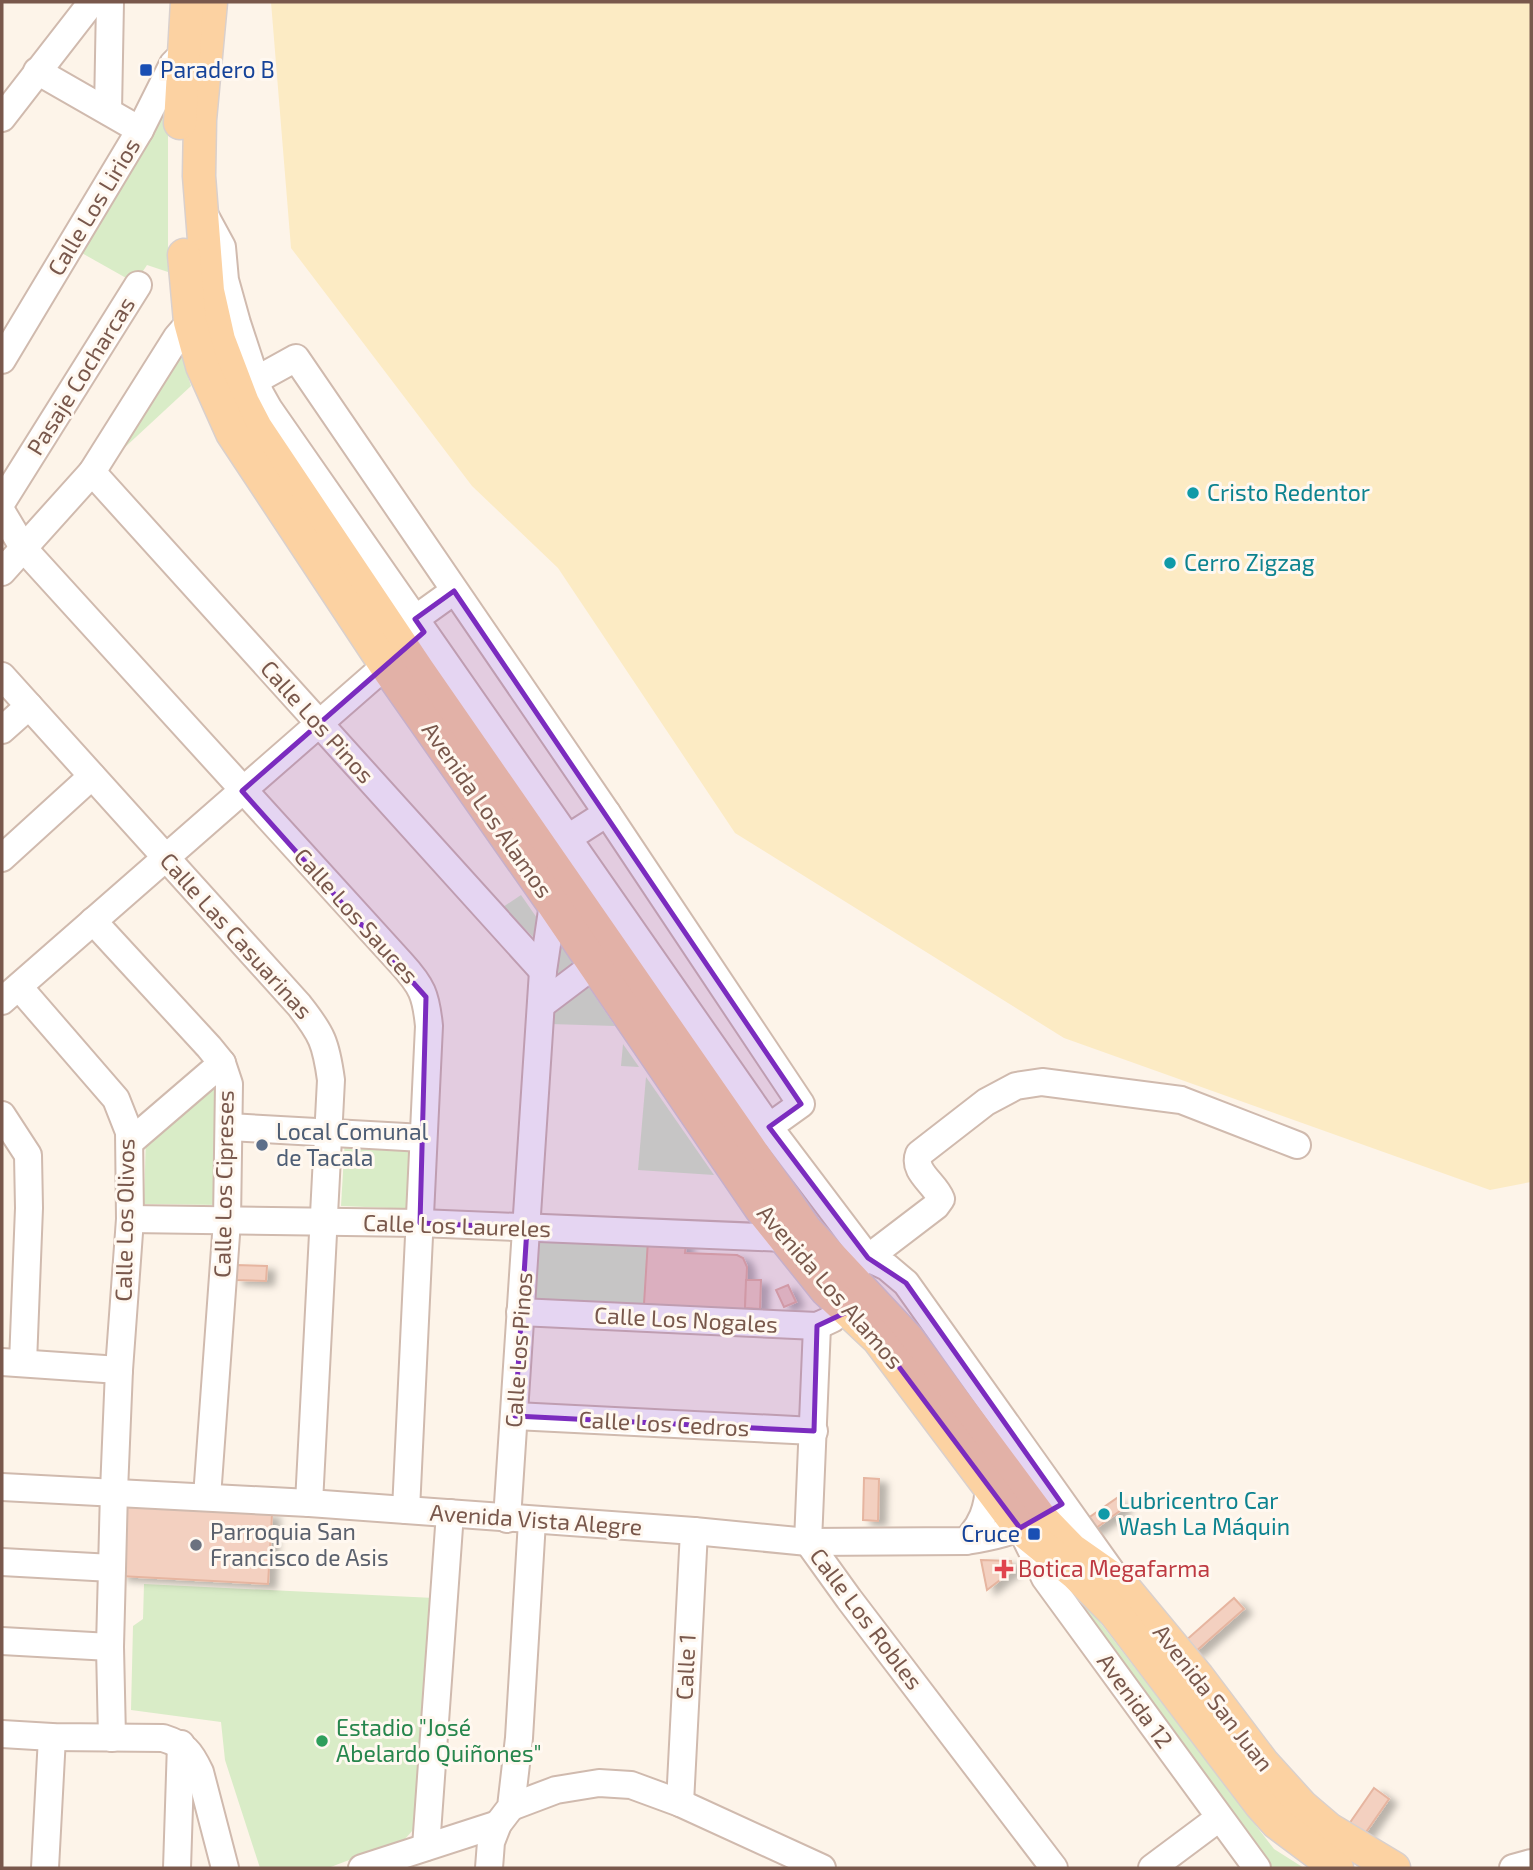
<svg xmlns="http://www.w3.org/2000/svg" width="1533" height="1870" font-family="'Exo 2',sans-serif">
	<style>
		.green { fill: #d9ecc7 }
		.sand { fill: #fcebc4 }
		.building { fill: #f3d0c0; stroke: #e6b5a0; stroke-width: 2; filter: url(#shadow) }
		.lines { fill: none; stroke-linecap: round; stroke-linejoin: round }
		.minor-casing { stroke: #d0baae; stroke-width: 30 }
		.major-casing { stroke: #d9d0cd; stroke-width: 35 }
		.minor { stroke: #fff; stroke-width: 26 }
		.major { stroke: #fcd2a2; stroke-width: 32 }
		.marked { fill: #7b2cbf; fill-opacity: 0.2; stroke: #7b2cbf; stroke-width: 5; stroke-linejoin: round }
		.transit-dot { fill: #1a4fb4; stroke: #fff8f0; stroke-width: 2.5 }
		.culture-dot { fill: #0f9aa8; stroke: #fff8f0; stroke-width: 2.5 }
		.service-dot { fill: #5c6f8a; stroke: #fff8f0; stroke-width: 2.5 }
		.worship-dot { fill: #6b7280; stroke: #fff8f0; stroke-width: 2.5 }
		.health-dot { fill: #e0444e; stroke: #fff8f0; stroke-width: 2.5 }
		.leisure-dot { fill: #2e9e5b; stroke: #fff8f0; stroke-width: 2.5 }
		.labels { text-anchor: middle; stroke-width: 6; stroke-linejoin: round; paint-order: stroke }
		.transit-label { font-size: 23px; fill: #164399; stroke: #fff8f0; text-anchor: start }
		.street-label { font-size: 23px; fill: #79584c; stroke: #fff8f0 }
		.culture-label { font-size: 23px; fill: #0d838f; stroke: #fff8f0; text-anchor: start }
		.service-label { font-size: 23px; fill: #4e5e75; stroke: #fff8f0; text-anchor: start }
		.worship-label { font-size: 23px; fill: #5b616d; stroke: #fff8f0; text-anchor: start }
		.health-label { font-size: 23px; fill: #be3a42; stroke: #fff8f0; text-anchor: start }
		.leisure-label { font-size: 23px; fill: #27864d; stroke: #fff8f0; text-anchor: start }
	</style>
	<defs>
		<filter id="shadow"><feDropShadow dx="8" dy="4.5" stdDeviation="3.5" flood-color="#0004"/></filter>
	</defs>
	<rect width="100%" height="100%" fill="#fdf4e9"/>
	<g class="green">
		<path d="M168,91V272L147,265L135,283L80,252Z"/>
		<path d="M180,350L191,386L109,462Z"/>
		<path d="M521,895L537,918L534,938L503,907Z"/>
		<path d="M558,938L576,961L553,986Z"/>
		<path d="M586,983L615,1026L550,1024L553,1007Z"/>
		<path d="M623,1044L639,1067L621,1066Z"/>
		<path d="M216,1075L222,1205L144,1204L146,1135Z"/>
		<path d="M646,1077L714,1175L638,1170Z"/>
		<path d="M345,1139L418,1143L415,1209L341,1206Z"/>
		<path d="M538,1238L648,1240L644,1304L534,1302Z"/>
		<path d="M1065,1582L1086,1604L1274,1849L1304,1868H1267L1236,1828Z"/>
		<path d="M144,1584L434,1598L413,1830L405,1839L328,1868H260L225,1760L221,1722L131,1710L133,1626L143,1619Z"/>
	</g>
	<path class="sand" d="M271,2H1531V1182L1490,1190L1064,1038L735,833L558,568L472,486L291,248Z"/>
	<g class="building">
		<path d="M648,1240L686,1242L685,1253L737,1255L743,1258L747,1267L745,1311L644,1304Z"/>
		<path d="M236,1265L267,1266L266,1281L235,1280Z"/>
		<path d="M746,1280H761L760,1309L745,1308Z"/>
		<path d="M788,1285L796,1302L784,1307L776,1290Z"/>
		<path d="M864,1478L879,1479L878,1521L863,1520Z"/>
		<path d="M1117,1498L1124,1508L1092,1531L1084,1521Z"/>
		<path d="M124,1506L272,1514L268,1584L120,1576Z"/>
		<path d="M981,1560L1011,1561L1013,1570L987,1590Z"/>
		<path d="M1234,1598L1244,1609L1194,1653L1184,1642Z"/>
		<path d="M1374,1788L1389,1799L1364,1835L1349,1824Z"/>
	</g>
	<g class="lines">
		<g class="minor-casing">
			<g id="minor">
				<path d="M37,71L140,130"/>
				<path d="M108,111L110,2"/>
				<path d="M2,118L92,2"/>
				<path d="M203,212L222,247L225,280L237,323L260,393L269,409L769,1127L868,1258L887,1267L906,1283L1111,1571"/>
				<path d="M2,360L140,130L173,64L183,54"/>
				<path d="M256,380L296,358L607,813L801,1104L755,1137"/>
				<path d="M92,472L543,971"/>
				<path d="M2,502L138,285"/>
				<path d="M2,512L24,549L401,963C422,986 426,995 429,1026L406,1510"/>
				<path d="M2,572L92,472L177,337L190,322L205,317"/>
				<path d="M415,619L454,591"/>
				<path d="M2,676L299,1005C322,1034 326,1043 331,1080L309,1503"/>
				<path d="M2,730L29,706"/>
				<path d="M568,838L607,813"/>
				<path d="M2,858L92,776"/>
				<path d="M93,921L209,1047L222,1063L229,1084L227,1221L207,1497"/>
				<path d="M19,987L116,1099L129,1132L130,1219L119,1370L114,1491L110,1647L112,1738"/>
				<path d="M2,1001L401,652"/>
				<path d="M541,1005L594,965"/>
				<path d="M2,1115L28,1155L29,1208L23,1363"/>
				<path d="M229,1127L423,1138"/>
				<path d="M130,1142L222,1063"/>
				<path d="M130,1219L420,1223L785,1238L795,1228"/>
				<path d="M856,1267L936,1206L941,1199C935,1183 912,1172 919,1154L986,1102L1016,1086L1042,1082L1181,1100L1297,1145"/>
				<path d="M520,1312L817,1326L832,1319"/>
				<path d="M817,1326L808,1542L849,1599L1054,1868"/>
				<path d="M2,1362L119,1370"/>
				<path d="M515,1416L814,1431"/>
				<path d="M2,1487L309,1503L694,1531L808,1542L966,1541C992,1537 1015,1532 1037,1519"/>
				<path d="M507,1519L543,971L553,904"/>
				<path d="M1023,1533L1045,1578L1257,1868"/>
				<path d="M966,1541C982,1525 988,1508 989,1486"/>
				<path d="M2,1562L112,1568"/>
				<path d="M2,1641L110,1647"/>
				<path d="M2,1734L52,1737L163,1738C185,1745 190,1751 200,1772L225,1868"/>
				<path d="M680,1803L694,1531"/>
				<path d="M511,1807L556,1790L599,1783L631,1785L680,1803L822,1868"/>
				<path d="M426,1847L450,1513"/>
				<path d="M45,1868L52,1737"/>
				<path d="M177,1868L181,1744"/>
				<path d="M362,1868L498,1824"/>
				<path d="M489,1868L491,1842L498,1824L511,1807L519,1738L532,1521"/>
				<path d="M1152,1868L1219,1818"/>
				<path d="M1513,1868L1531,1863"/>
			</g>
		</g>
		<g class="major-casing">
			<g id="major">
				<path d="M211,2L200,120L199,176L208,291L219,340L243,403L256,428L418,670L806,1230L908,1339L1040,1517L1071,1549L1121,1584L1198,1677L1263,1763L1302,1806L1329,1829L1394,1868"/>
				<path d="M180,123L187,2"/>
				<path d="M184,255L190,322L202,366L232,433L386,666L553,904L724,1155L761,1209L826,1290L878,1339L1020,1528L1075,1573L1115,1613L1260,1804L1277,1823L1337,1868"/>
			</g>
		</g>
		<use href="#minor" class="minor"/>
		<use href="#major" class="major"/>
	</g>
	<path class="marked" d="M454,591L801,1104L769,1127L868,1258L906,1283L1062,1504L1020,1528L878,1339L849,1311L817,1326L814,1431L515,1416L527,1228L420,1223L426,997L242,791L424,632L415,619Z"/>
	<g class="transit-dot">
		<rect x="139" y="63" width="14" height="14" rx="3.5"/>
		<rect x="1027" y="1527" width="14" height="14" rx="3.5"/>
	</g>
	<g class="culture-dot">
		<circle cx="1193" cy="493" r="7"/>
		<circle cx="1170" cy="563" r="7"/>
		<circle cx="1104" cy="1514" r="7"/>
	</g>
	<circle class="service-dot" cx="262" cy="1145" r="7"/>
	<circle class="worship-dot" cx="196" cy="1545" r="7"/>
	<path class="health-dot" d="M1000.5 1558.5h7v7h7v7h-7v7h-7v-7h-7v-7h7z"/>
	<circle class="leisure-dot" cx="322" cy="1741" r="7"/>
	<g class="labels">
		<g class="transit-label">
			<text x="160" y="78">Paradero B</text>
			<text x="1020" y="1542" text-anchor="end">Cruce</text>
		</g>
		<g class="street-label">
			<text transform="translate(94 207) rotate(-59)" y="8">Calle Los Lirios</text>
			<text transform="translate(81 376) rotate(-58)" y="8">Pasaje Cocharcas</text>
			<text transform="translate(317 722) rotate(48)" y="8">Calle Los Pinos</text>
			<text transform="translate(487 810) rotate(55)" y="8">Avenida Los Alamos</text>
			<text transform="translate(356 916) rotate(48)" y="8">Calle Los Sauces</text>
			<text transform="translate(236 936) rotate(48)" y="8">Calle Las Casuarinas</text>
			<text transform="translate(224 1184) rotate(-89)" y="8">Calle Los Cipreses</text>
			<text transform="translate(125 1220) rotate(-89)" y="8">Calle Los Olivos</text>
			<text transform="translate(457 1226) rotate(2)" y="8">Calle Los Laureles</text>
			<text transform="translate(830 1287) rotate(49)" y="8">Avenida Los Alamos</text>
			<text transform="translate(686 1320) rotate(3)" y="8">Calle Los Nogales</text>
			<text transform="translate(519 1350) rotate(-86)" y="8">Calle Los Pinos</text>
			<text transform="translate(664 1424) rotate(3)" y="8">Calle Los Cedros</text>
			<text transform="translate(536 1520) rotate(4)" y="8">Avenida Vista Alegre</text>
			<text transform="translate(866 1619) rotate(53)" y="8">Calle Los Robles</text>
			<text transform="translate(686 1667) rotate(-87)" y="8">Calle 1</text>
			<text transform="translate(1213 1698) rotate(52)" y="8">Avenida San Juan</text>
			<text transform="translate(1135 1701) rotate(54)" y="8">Avenida 12</text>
		</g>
		<g class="culture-label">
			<text x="1207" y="501">Cristo Redentor</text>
			<text x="1184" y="571">Cerro Zigzag</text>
			<text x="1118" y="1509">Lubricentro Car<tspan x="1118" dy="26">Wash La Máquin</tspan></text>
		</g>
		<g class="service-label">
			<text x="276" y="1140">Local Comunal<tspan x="276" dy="26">de Tacala</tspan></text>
		</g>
		<g class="worship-label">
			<text x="210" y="1540">Parroquia San<tspan x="210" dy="26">Francisco de Asis</tspan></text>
		</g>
		<g class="health-label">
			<text x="1018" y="1577">Botica Megafarma</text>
		</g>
		<g class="leisure-label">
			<text x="336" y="1736">Estadio "José<tspan x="336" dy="26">Abelardo Quiñones"</tspan></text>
		</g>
	</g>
	<rect width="1533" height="1870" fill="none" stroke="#79584c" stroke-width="7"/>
</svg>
